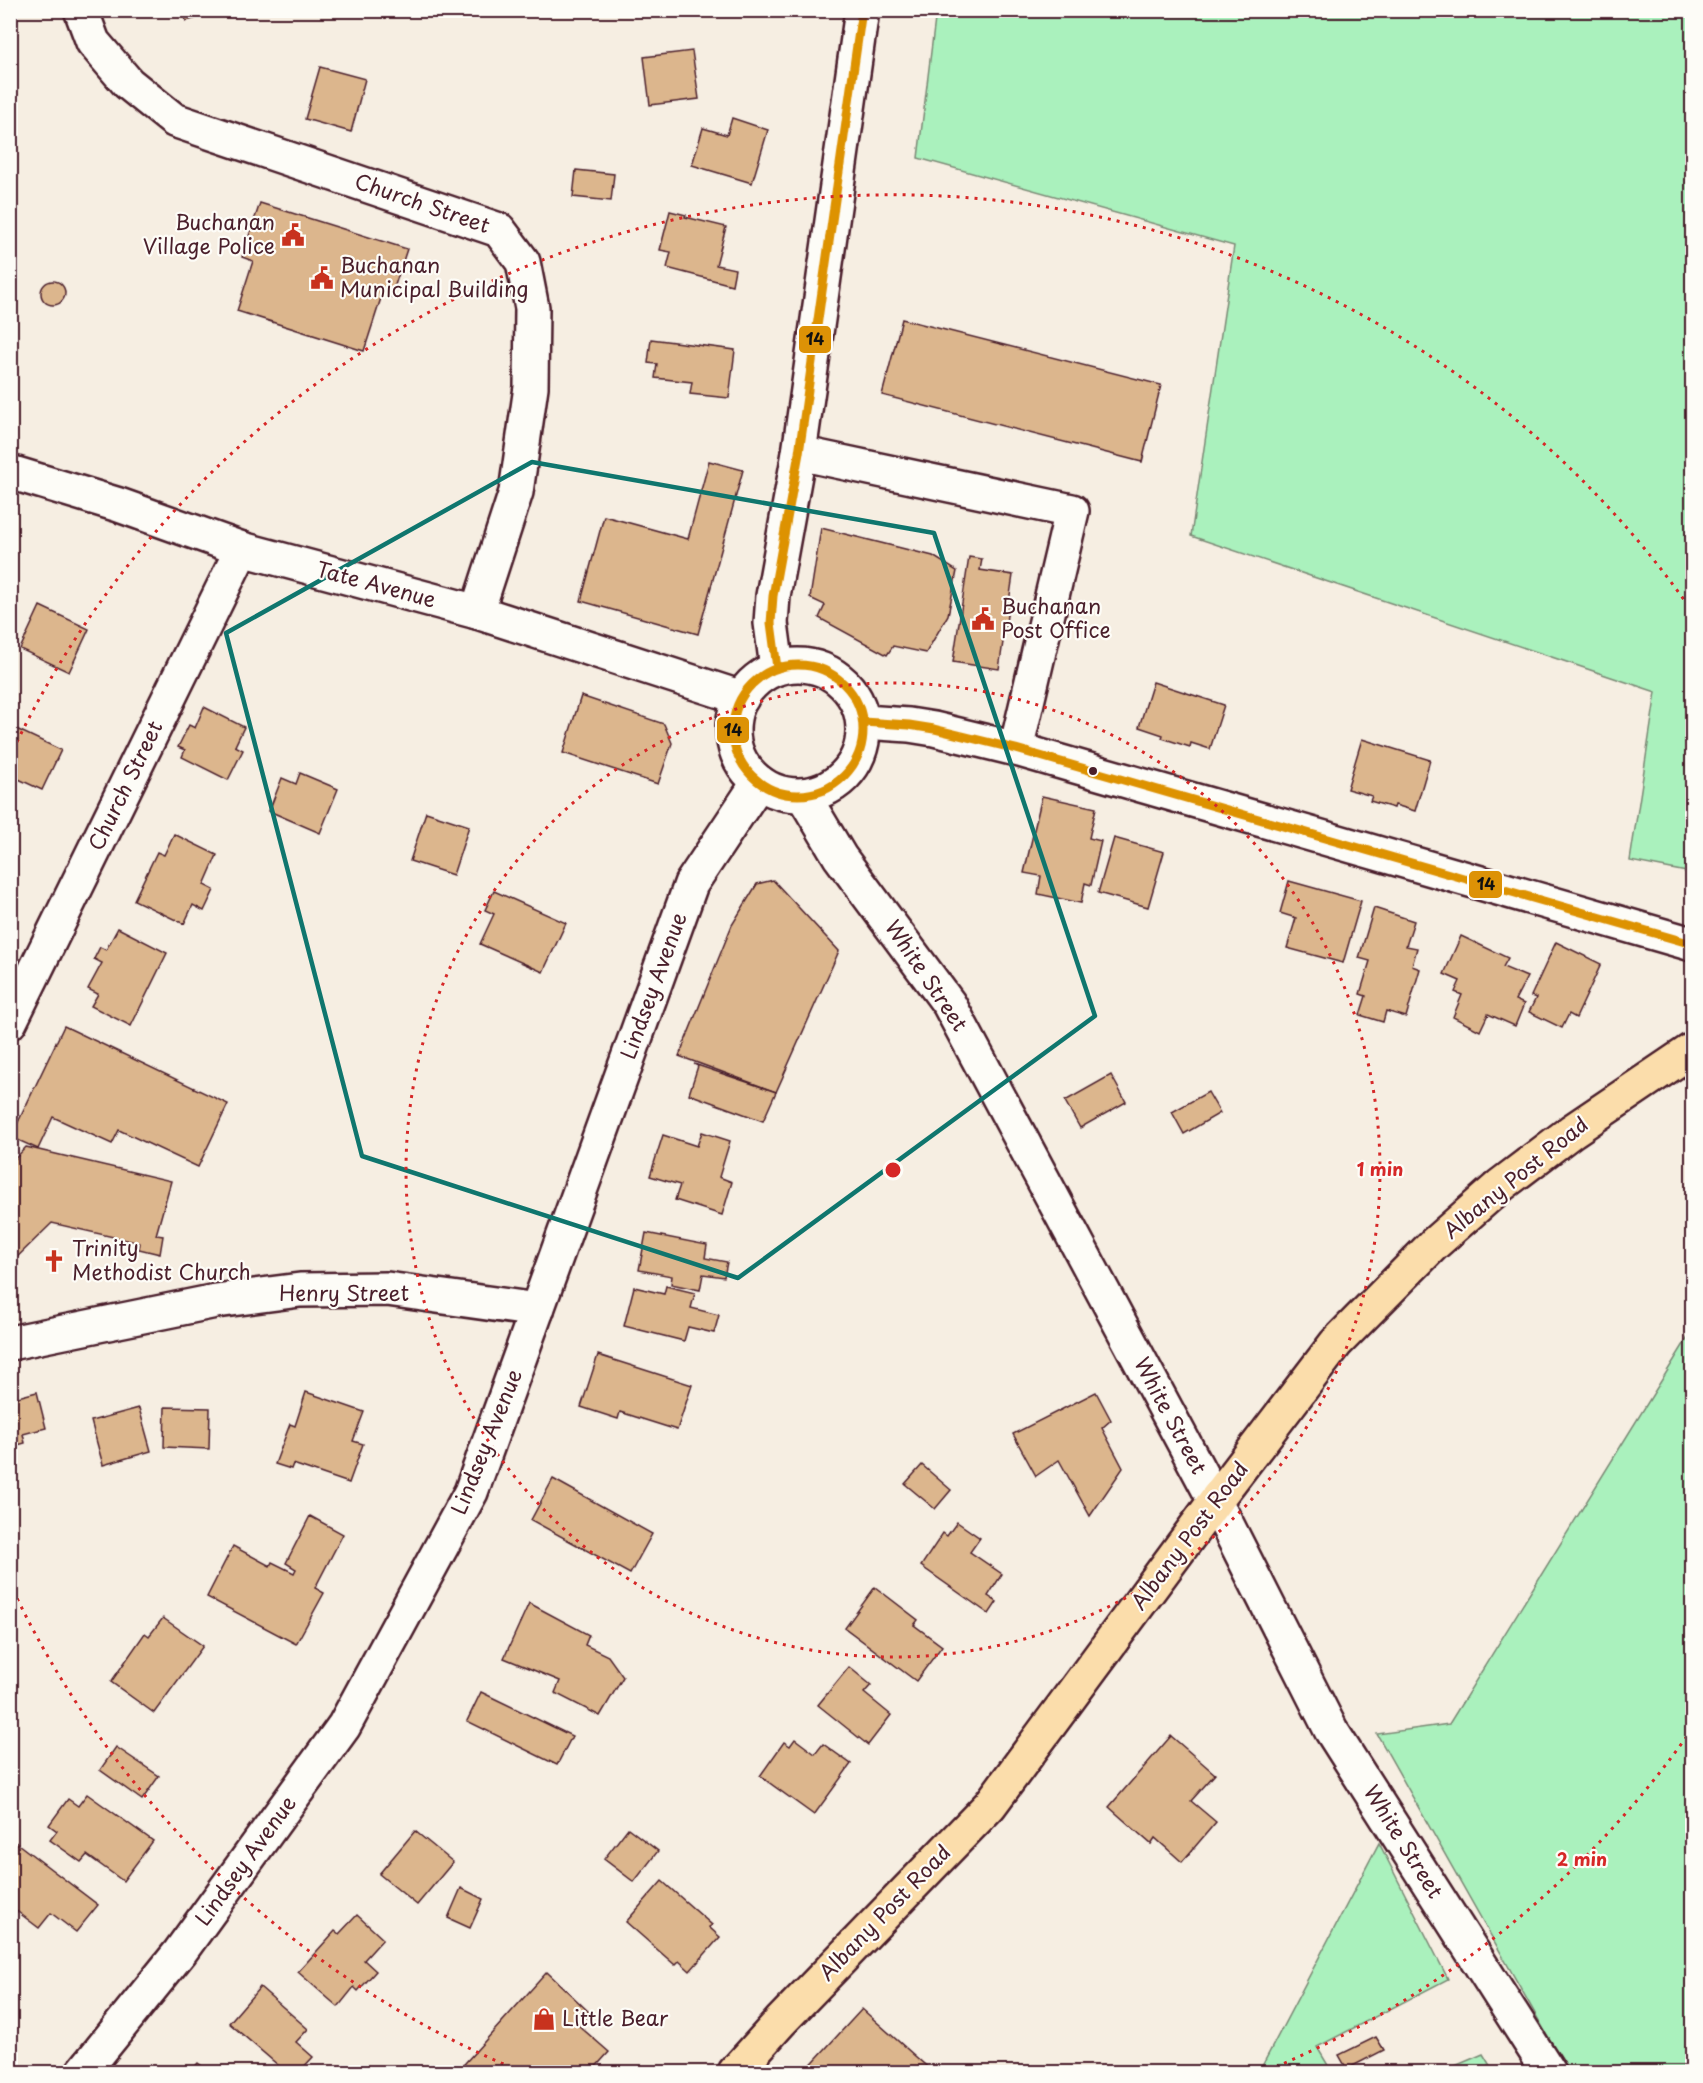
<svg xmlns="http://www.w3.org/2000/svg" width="1703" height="2083" font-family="'Playpen Sans',sans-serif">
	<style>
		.green { fill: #aaf1bd; stroke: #7a8874; stroke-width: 1.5 }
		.building { fill: #dcb68d; stroke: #4a1f2b; stroke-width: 1.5 }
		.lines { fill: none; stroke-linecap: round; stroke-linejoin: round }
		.minor-casing { stroke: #4a1f2b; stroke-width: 38 }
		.major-casing { stroke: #4a1f2b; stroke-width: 38 }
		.minor { stroke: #fdfcf7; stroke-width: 33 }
		.major { stroke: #fbddab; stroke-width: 33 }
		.bus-1-casing { stroke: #fdfcf7; stroke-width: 14 }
		.bus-1 { stroke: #dd9206; stroke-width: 9 }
		.marked { fill: none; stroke: #0f766e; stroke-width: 4.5; stroke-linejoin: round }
		.ring { fill: none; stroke: #d62828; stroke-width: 3; stroke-dasharray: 3 6 }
		.bus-dot { fill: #4a1f2b; stroke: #fdfcf7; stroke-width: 2 }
		.labels { text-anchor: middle; stroke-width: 4.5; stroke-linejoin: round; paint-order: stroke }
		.street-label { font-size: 21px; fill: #4a1f2b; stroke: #fdfcf7 }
		.poi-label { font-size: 21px; fill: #4a1f2b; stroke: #fdfcf7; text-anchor: start }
		.centre { fill: #d62828; stroke: #fdfcf7; stroke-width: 3 }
		.ring-label { font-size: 18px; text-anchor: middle; font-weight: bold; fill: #d62828; stroke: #fdfcf7; stroke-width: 4.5; stroke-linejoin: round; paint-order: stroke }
		.line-badge { stroke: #fdfcf7; stroke-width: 2 }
		.pale-badge-label { font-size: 16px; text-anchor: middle; font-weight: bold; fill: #111 }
	</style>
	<rect width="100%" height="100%" fill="#f6eee2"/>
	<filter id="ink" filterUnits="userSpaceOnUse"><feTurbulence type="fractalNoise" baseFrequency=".0167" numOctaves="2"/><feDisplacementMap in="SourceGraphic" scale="12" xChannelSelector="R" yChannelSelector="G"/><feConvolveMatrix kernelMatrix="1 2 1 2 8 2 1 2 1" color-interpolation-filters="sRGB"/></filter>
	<g filter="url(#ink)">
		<g class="green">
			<path d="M936,11H1692V873L1630,861L1656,692L1191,536L1234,246L918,158Z"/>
			<path d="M1692,1331V2072H1568L1377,1734L1449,1724Z"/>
			<path d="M1379,1843L1448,1979L1317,2047L1332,2072H1259Z"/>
			<path d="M1483,2054L1494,2072H1441Z"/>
		</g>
		<g class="building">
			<path d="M183,10H226L186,21Z"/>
			<path d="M692,51L699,99L650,105L644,57Z"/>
			<path d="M320,67L365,79L351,132L305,119Z"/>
			<path d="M732,118L768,130L752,183L692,165L703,128L727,135Z"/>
			<path d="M576,170L614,174L611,201L573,197Z"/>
			<path d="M260,203L407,249L391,297L382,295L364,351L237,311L253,261L242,257Z"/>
			<path d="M670,211L686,215L685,217L726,227L716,265L735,269L732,285L667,268L671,252L660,250Z"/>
			<circle cx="53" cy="293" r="12"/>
			<path d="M902,319L1161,385L1142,462L882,395Z"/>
			<path d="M651,339L735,350L729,398L690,394L692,382L655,378L657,364L648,363Z"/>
			<path d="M709,461L743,470L698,634L581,601L604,516L688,539Z"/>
			<path d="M821,528L933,556L957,571L948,615L926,653L893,646L887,655L819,618L825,605L810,598Z"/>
			<path d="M969,557L982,559L980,570L1013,575L999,669L953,662Z"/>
			<path d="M40,606L89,629L69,672L20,649Z"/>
			<path d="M1153,682L1224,705L1210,749L1191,743L1190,747L1162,738L1163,735L1139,727Z"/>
			<path d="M581,696L664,724L672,743L658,784L563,753Z"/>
			<path d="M204,707L244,727L235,746L243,750L228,780L182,757L185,750L178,747L189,725L195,728Z"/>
			<path d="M10,726L61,750L42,790L10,775Z"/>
			<path d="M1362,739L1430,760L1415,811L1395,805L1394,808L1370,801L1372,796L1347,789Z"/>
			<path d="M300,773L338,789L320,833L269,811L282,778L296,784Z"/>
			<path d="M1042,796L1096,808L1089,838L1101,841L1091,885L1085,883L1081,903L1038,894L1041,876L1024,873Z"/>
			<path d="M426,812L469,826L453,875L410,861Z"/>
			<path d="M174,834L217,855L204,885L214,890L204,911L193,905L184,924L134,900L157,852L164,855Z"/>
			<path d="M1114,838L1164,852L1148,907L1098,893Z"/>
			<path d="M773,880L839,951L776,1092L679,1056L732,925L757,884Z"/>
			<path d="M1289,881L1361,901L1343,963L1287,948L1296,918L1280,913Z"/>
			<path d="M494,891L566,923L543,972L480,944L494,914L485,910Z"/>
			<path d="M1374,908L1414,921L1406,946L1417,948L1412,966L1420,969L1406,1017L1386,1011L1383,1022L1360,1015L1366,996L1360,994L1370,961L1359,958Z"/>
			<path d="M118,928L167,953L131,1026L91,1006L98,994L88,989L102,963L94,959L100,947L106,950Z"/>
			<path d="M1461,936L1508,958L1503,967L1527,977L1515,1000L1524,1004L1515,1026L1488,1014L1480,1031L1453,1017L1462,995L1455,992L1460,981L1444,974Z"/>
			<path d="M1556,942L1601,964L1576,1018L1569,1014L1562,1028L1529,1012L1536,998L1531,996Z"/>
			<path d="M64,1026L228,1104L198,1167L119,1130L112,1144L53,1117L38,1149L11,1137Z"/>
			<path d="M694,1064L776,1092L763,1121L689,1094L698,1066Z"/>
			<path d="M1111,1075L1126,1102L1080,1128L1065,1101Z"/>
			<path d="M1208,1092L1220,1113L1184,1134L1172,1112Z"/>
			<path d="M702,1132L730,1141L719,1177L732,1182L722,1215L675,1200L680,1185L650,1176L663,1135L697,1146Z"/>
			<path d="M26,1147L171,1181L156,1235L163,1236L160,1254L139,1249L140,1243L52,1223L10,1264V1164Z"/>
			<path d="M646,1233L707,1245L705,1258L727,1262L724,1277L703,1274L700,1290L671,1284L672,1276L639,1270Z"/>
			<path d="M666,1286L695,1293L691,1308L719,1315L714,1333L688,1327L684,1341L624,1326L634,1287L664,1294Z"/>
			<path d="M598,1355L692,1385L677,1430L620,1412L618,1419L581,1407Z"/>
			<path d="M37,1392L46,1428L23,1434L25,1443L10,1447V1399Z"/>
			<path d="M306,1392L364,1412L353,1441L363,1444L349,1483L293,1464L291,1469L275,1464L290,1424L295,1426Z"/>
			<path d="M1096,1392L1111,1420L1102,1428L1123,1468L1090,1516L1059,1460L1036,1476L1013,1434Z"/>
			<path d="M165,1407L210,1408L209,1449L164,1447Z"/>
			<path d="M139,1408L151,1451L103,1465L91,1421Z"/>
			<path d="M922,1465L951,1490L935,1509L905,1484Z"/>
			<path d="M553,1479L652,1534L630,1574L531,1520Z"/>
			<path d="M310,1516L343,1534L315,1588L324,1593L296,1644L207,1597L233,1546L270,1566L272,1562L294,1573L296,1569L286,1563Z"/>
			<path d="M957,1522L980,1538L970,1552L1002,1574L988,1596L997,1602L989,1614L921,1566L943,1533L947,1536Z"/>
			<path d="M875,1587L918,1620L914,1625L942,1646L916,1681L845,1628Z"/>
			<path d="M529,1603L589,1635L585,1645L608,1656L623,1677L600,1716L555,1693L560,1681L504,1658Z"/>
			<path d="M163,1618L203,1646L154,1713L111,1682L145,1633L149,1636Z"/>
			<path d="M849,1667L871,1685L864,1693L891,1715L868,1745L818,1705Z"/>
			<path d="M481,1692L572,1736L557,1765L467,1721Z"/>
			<path d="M1171,1736L1215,1774L1191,1801L1216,1822L1182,1862L1155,1838L1151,1844L1109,1807Z"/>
			<path d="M795,1739L815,1754L823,1744L851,1764L814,1815L760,1776L784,1742L790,1746Z"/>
			<path d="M116,1747L159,1776L142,1800L100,1770Z"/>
			<path d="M87,1794L153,1841L123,1881L87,1855L81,1862L50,1840L57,1831L49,1825L68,1799L78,1806Z"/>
			<path d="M628,1828L658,1851L634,1882L604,1859Z"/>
			<path d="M415,1831L453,1862L417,1905L379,1874Z"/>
			<path d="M10,1838L98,1905L76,1932L51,1913L39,1928L10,1906Z"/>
			<path d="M662,1881L712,1925L709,1927L720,1937L690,1971L679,1961L675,1965L626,1922Z"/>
			<path d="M461,1888L483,1899L470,1928L448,1918Z"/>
			<path d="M357,1915L383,1939L364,1960L376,1971L358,1991L354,1987L338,2007L298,1972L335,1931L339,1934Z"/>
			<path d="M547,1972L590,2013L578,2025L609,2052L591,2072H457Z"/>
			<path d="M260,1987L308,2029L296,2042L313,2057L299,2072H286L229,2023Z"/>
			<path d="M862,2009L933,2072H804Z"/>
			<path d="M1376,2037L1384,2050L1347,2069L1339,2055Z"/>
			<path d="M198,2063L210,2072H190Z"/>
		</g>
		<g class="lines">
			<g class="minor-casing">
				<g id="minor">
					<path d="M81,10L93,42L128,83L174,120L499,230L523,262L532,308L531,387L516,492L477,612"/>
					<path d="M799,453L1072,511L1016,749"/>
					<path d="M10,472L119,505L242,549L477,612L742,698"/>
					<circle cx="798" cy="730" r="65"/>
					<path d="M777,668L771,623L773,596L799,453L862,10"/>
					<path d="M863,722L909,725L934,729L1016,749L1692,944"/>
					<path d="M803,795L840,857L949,1004L1215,1501L1331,1730L1549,2072"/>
					<path d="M10,1022L242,549"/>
					<path d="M10,1343L216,1301L300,1290L387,1289L537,1310"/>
					<path d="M83,2072L180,1952L344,1726L471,1492L691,884L759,782"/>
				</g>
			</g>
			<g class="major-casing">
				<path id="major" d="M735,2072L781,2021L990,1805L1215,1501L1336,1343L1434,1244L1501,1185L1572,1131L1692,1050"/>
			</g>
			<use href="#minor" class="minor"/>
			<use href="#major" class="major"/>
			<g class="bus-1-casing">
				<g id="bus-1">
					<circle cx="798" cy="730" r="65"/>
					<path d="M777,668L771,623L773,596L799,453L862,10"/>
					<path d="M863,722L909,725L934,729L1016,749L1692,944"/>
				</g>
			</g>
			<use href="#bus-1" class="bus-1"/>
		</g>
	</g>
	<path class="marked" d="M532,462L934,533L1095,1016L738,1278L362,1156L226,633Z"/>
	<g class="ring">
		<circle cx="893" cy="1170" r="487"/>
		<path d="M1692 1729A975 975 0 0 1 1266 2071M520 2071A975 975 0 0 1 13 1590M13 750A975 975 0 0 1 1692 611"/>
	</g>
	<defs>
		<g id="civic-bare" transform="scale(1.8)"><path d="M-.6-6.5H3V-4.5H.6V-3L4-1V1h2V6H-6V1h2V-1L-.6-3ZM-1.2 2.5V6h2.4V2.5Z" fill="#c8321e" stroke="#fdfcf7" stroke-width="2.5" paint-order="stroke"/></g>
		<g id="church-bare" transform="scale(1.8)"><path d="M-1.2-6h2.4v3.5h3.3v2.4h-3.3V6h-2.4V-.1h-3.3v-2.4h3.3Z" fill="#c8321e" stroke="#fdfcf7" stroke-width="2.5" paint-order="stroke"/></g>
		<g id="shop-bare" transform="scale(1.8)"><path d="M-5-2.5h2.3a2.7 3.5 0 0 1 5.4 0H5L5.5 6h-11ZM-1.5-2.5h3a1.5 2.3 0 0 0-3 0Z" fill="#c8321e" stroke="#fdfcf7" stroke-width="2.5" paint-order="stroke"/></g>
	</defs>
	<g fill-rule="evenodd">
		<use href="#civic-bare" x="293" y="235"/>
		<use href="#civic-bare" x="322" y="278"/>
		<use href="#civic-bare" x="983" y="619"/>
		<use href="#church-bare" x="54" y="1261"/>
		<use href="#shop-bare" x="544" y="2019"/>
	</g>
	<circle class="bus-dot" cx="1093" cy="771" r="5"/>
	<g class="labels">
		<g class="street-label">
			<text transform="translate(422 204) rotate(19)" y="7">Church Street</text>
			<text transform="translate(376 585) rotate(15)" y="7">Tate Avenue</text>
			<text transform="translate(126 786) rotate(-64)" y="7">Church Street</text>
			<text transform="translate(926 976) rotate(56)" y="7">White Street</text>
			<text transform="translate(654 986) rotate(-70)" y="7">Lindsey Avenue</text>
			<text transform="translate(1516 1178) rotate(-39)" y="7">Albany Post Road</text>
			<text x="344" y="1301">Henry Street</text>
			<text transform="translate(1170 1416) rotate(62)" y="7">White Street</text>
			<text transform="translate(487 1442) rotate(-68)" y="7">Lindsey Avenue</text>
			<text transform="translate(1190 1536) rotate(-53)" y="7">Albany Post Road</text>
			<text transform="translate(1403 1842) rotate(58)" y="7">White Street</text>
			<text transform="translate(246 1861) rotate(-54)" y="7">Lindsey Avenue</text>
			<text transform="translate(885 1913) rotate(-46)" y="7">Albany Post Road</text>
		</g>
		<g class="poi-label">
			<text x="275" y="230" text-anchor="end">Buchanan<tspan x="275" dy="24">Village Police</tspan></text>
			<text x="340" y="273">Buchanan<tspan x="340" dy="24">Municipal Building</tspan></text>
			<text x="1001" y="614">Buchanan<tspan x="1001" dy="24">Post Office</tspan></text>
			<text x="72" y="1256">Trinity<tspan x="72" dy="24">Methodist Church</tspan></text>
			<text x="562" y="2026">Little Bear</text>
		</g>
	</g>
	<circle cx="893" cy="1170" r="9" class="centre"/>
	<g class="ring-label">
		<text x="1380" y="1176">1 min</text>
		<text x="1582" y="1866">2 min</text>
	</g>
	<g class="line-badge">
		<rect x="798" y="325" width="34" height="29" rx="6" fill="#dd9206"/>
		<rect x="716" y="716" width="34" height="28" rx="6" fill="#dd9206"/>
		<rect x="1468" y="870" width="35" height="29" rx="6" fill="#dd9206"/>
	</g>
	<g class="pale-badge-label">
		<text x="815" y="345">14</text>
		<text x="733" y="736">14</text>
		<text x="1486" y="890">14</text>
	</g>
	<rect width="1703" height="2083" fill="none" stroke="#fdfcf7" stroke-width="36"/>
	<rect x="18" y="18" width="1667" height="2047" fill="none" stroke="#4a1f2b" stroke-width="2" filter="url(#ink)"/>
</svg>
